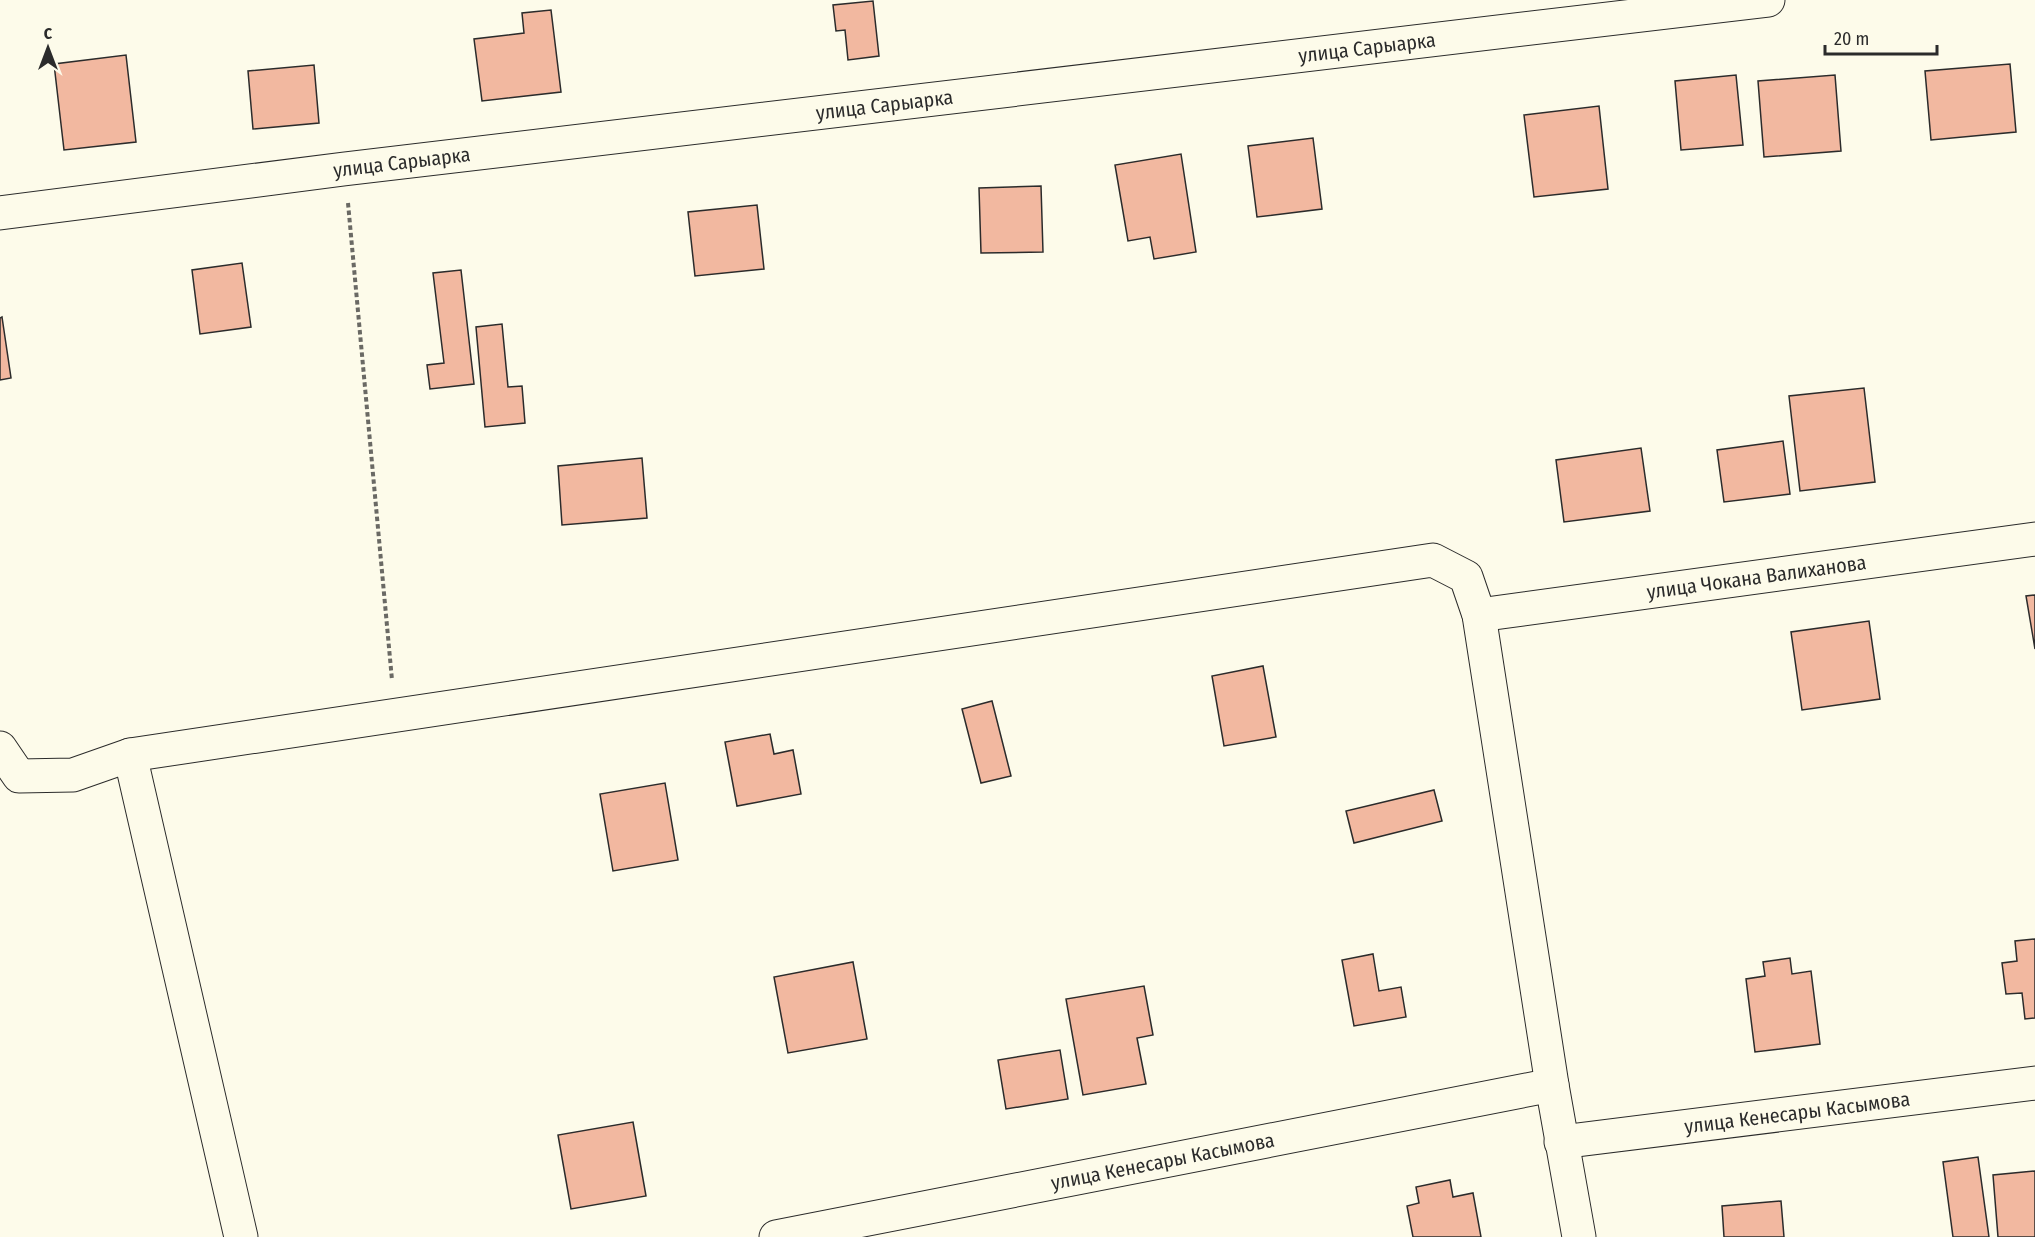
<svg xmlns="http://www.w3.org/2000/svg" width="2035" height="1237" font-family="'Fira Sans Condensed',sans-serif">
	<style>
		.building { fill: #f2b8a0; stroke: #2b2b2b; stroke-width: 1.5 }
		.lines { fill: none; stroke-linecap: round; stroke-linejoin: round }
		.minor-casing { stroke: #2b2b2b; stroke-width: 35 }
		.path { stroke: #6a6964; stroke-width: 4; stroke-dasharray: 4.5 3; stroke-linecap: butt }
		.minor { stroke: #fdfbea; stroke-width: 33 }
		.labels { text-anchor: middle; stroke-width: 4.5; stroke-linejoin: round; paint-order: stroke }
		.street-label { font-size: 20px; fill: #2b2b2b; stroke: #fdfbea }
	</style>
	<rect width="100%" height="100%" fill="#fdfbea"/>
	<g class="building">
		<path d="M873,1L879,56L848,60L845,30L836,31L833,5Z"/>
		<path d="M551,10L561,92L482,101L474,39L524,33L522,13Z"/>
		<path d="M126,55L136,142L64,150L54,64Z"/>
		<path d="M2010,64L2016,132L1931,140L1925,71Z"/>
		<path d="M314,65L319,123L253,129L248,71Z"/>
		<path d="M1736,75L1743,145L1681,150L1675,81Z"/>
		<path d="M1835,75L1841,151L1764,157L1758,81Z"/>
		<path d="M1599,106L1608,189L1534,197L1524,115Z"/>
		<path d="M1313,138L1322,209L1257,217L1248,146Z"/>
		<path d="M1181,154L1196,252L1154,259L1150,237L1128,241L1115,165Z"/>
		<path d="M1041,186L1043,252L981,253L979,188Z"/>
		<path d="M757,205L764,269L695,276L688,212Z"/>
		<path d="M242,263L251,327L200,334L192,270Z"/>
		<path d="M461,270L474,384L430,389L427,365L444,363L433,273Z"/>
		<path d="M2,317L11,378L0,380V318Z"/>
		<path d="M502,324L508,387L522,386L525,423L485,427L476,327Z"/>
		<path d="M1864,388L1875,482L1800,491L1789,396Z"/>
		<path d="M1783,441L1790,494L1724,502L1717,450Z"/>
		<path d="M1641,448L1650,511L1564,522L1556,460Z"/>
		<path d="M642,458L647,518L562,525L558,466Z"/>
		<path d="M2035,595V649L2026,596Z"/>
		<path d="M1869,621L1880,699L1802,710L1791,632Z"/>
		<path d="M1263,666L1276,737L1224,746L1212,676Z"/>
		<path d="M992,701L1011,776L981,783L962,709Z"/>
		<path d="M770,734L774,754L793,750L801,794L737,806L725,742Z"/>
		<path d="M665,783L678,860L613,871L600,794Z"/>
		<path d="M1434,790L1442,821L1354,843L1346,811Z"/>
		<path d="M2035,939V1018L2025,1019L2022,993L2006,994L2002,963L2017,961L2015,941Z"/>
		<path d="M1373,954L1379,991L1401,987L1406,1017L1354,1026L1342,960Z"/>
		<path d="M1790,958L1792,974L1811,971L1820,1044L1755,1052L1746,979L1765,976L1763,962Z"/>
		<path d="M853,962L867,1039L788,1053L774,977Z"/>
		<path d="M1144,986L1153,1035L1137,1038L1146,1084L1083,1095L1066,999Z"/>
		<path d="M1060,1050L1068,1099L1006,1109L998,1060Z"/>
		<path d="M633,1122L646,1196L571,1209L558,1135Z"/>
		<path d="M1978,1157L1989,1237H1953L1943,1162Z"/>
		<path d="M2035,1171V1237H1998L1993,1175Z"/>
		<path d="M1450,1180L1453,1197L1473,1193L1481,1237H1413L1407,1206L1419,1203L1416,1187Z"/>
		<path d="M1781,1201L1784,1237H1724L1722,1206Z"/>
	</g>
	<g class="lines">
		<g class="minor-casing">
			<g id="minor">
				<path id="s1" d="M0,213L344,169L1768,0"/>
				<path id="s2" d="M1479,615L2035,539"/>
				<path d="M0,748L19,776L73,775L130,755L1433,560L1466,577L1479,615L1552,1085L1579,1237"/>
				<path d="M130,755L241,1237"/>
				<path id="s3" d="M1561,1142L2035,1083"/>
				<path id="s4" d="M776,1237L1552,1085"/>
			</g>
		</g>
		<path class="path" d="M348,203L392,680"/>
		<use href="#minor" class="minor"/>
	</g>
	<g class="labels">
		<g class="street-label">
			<text dy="7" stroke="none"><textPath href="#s1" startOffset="1377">улица Сарыарка</textPath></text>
			<text dy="7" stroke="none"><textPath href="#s1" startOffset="891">улица Сарыарка</textPath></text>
			<text dy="7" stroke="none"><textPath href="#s1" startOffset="405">улица Сарыарка</textPath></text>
			<text dy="7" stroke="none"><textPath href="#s2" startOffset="280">улица Чокана Валиханова</textPath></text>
			<text dy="7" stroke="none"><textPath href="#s3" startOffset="238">улица Кенесары Касымова</textPath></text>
			<text dy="7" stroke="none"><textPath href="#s4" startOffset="394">улица Кенесары Касымова</textPath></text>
		</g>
	</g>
	<g transform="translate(48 48)" stroke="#fdfbea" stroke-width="4.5" paint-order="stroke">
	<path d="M0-4.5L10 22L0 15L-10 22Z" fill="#2b2b2b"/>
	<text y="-9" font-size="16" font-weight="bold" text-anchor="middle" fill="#2b2b2b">С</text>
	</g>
	<path d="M1825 45v9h112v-9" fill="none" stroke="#2b2b2b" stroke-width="3"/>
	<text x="1834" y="45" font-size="18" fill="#2b2b2b" stroke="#fdfbea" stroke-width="4.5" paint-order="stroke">20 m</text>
</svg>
